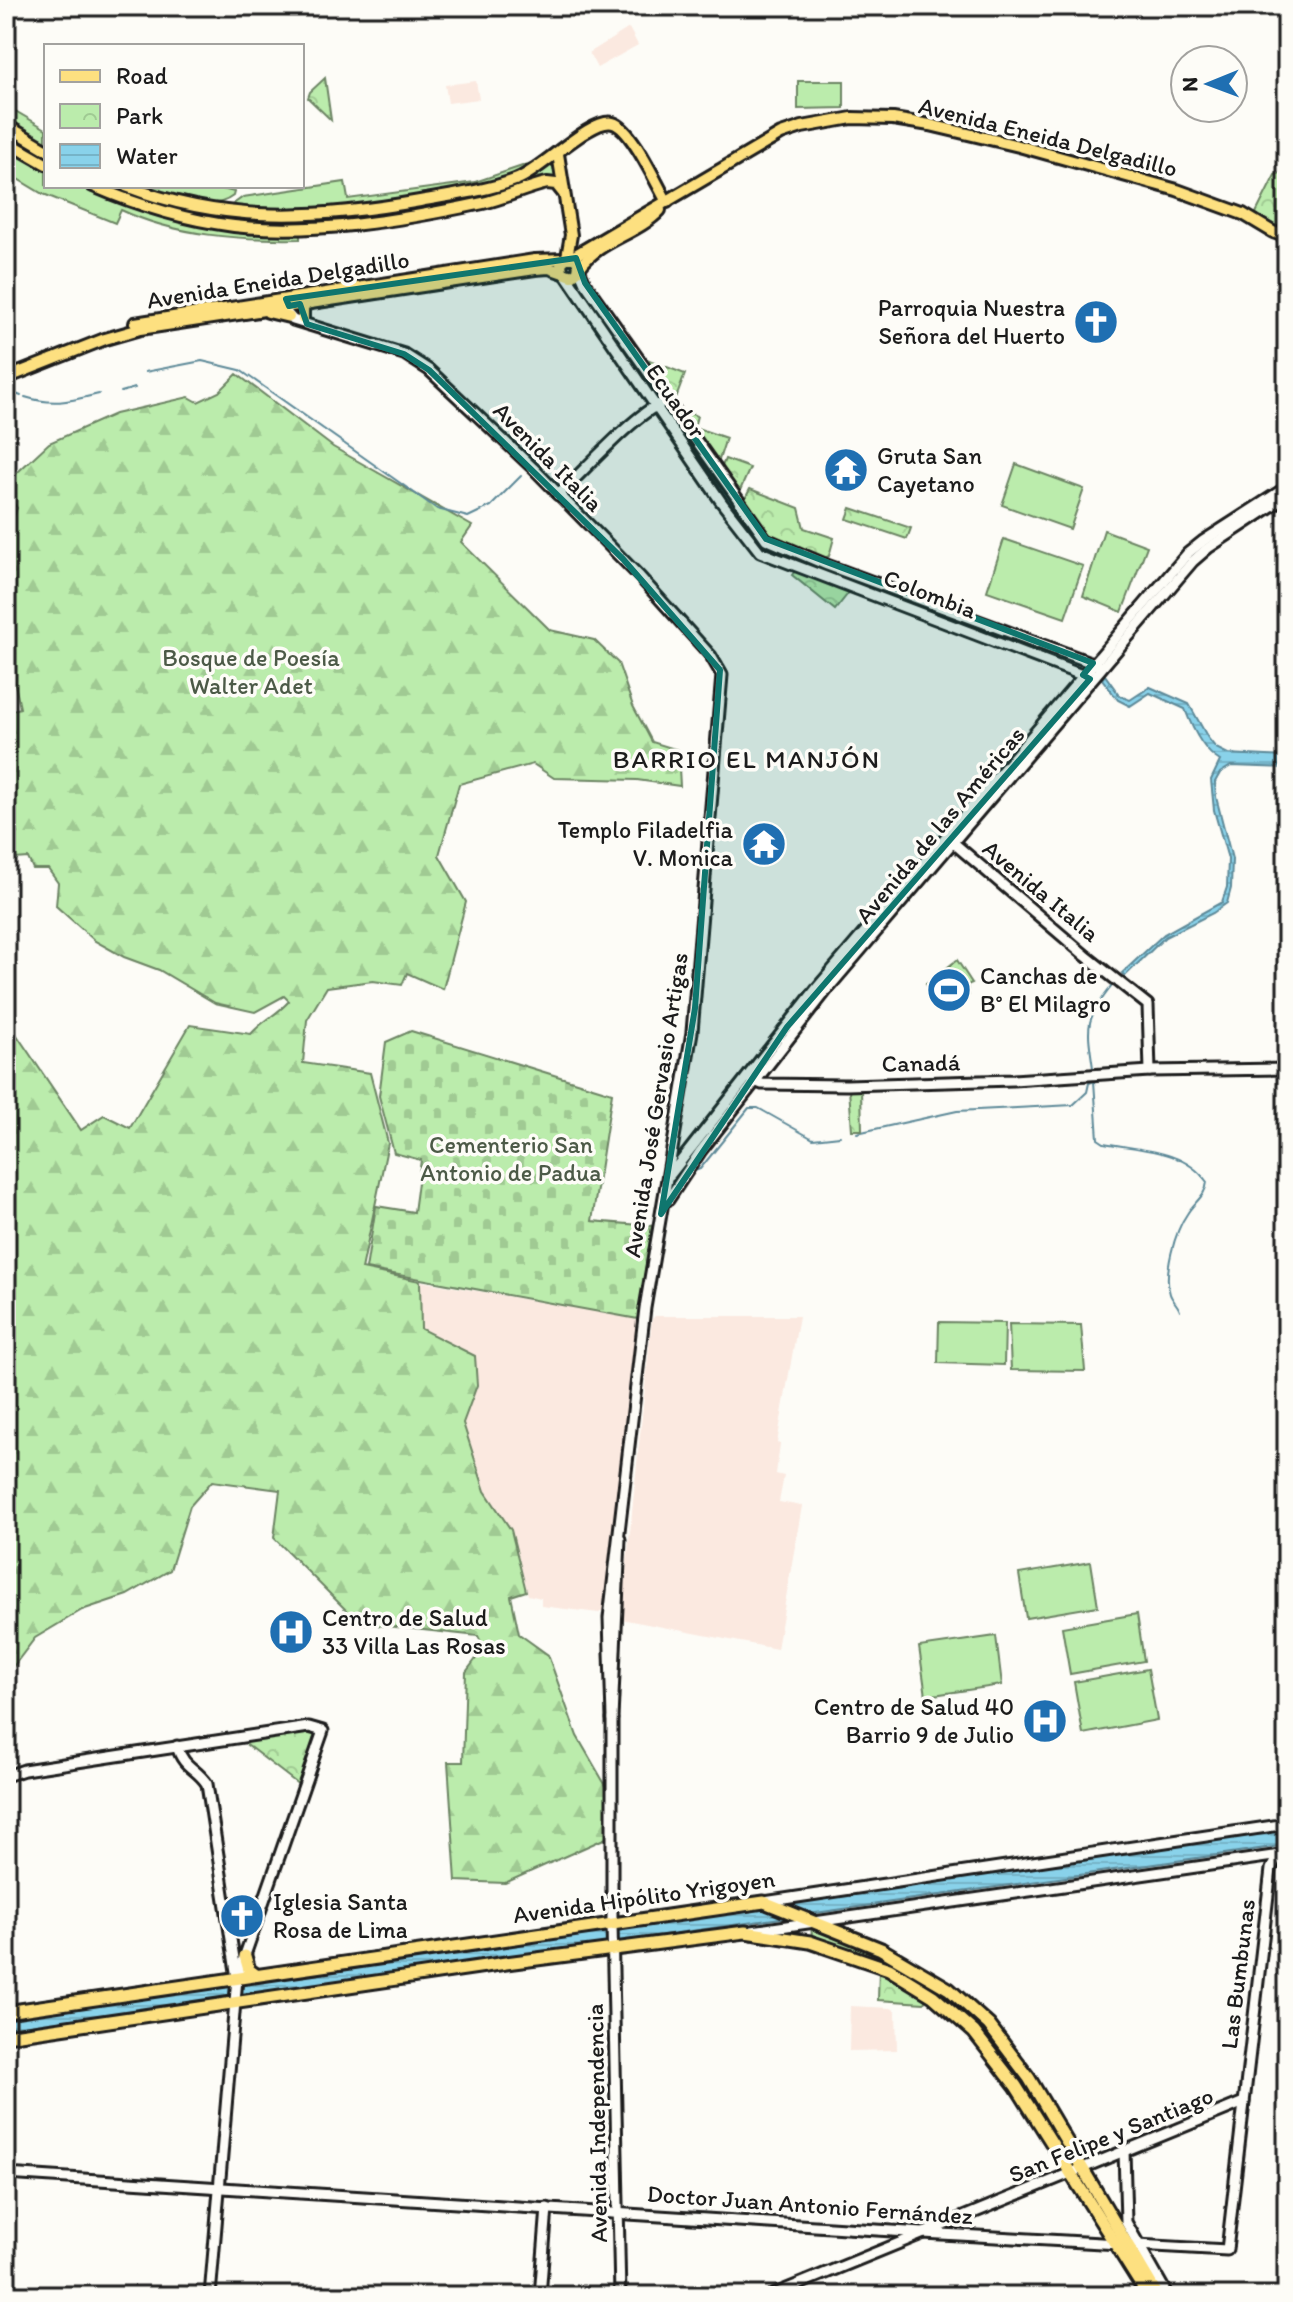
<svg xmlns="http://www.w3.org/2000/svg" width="1293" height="2302" font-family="Itim,sans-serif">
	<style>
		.built { fill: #fbe9e0 }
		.green { fill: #bbecac; stroke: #6c8464; stroke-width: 2 }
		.forest { fill: url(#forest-firs); stroke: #6c8464; stroke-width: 2 }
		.cemetery { fill: url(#cemetery-stones); stroke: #6c8464; stroke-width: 2 }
		.park { fill: url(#park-crowns); stroke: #6c8464; stroke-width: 2 }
		.water { fill: url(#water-rules); stroke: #5d8998; stroke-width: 2 }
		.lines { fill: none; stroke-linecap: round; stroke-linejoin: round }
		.stream { stroke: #5d8998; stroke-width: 2 }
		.secondary-casing { stroke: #1c1c1c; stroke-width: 15 }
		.primary-casing { stroke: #1c1c1c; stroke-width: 16 }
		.highway-casing { stroke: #1c1c1c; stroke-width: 17 }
		.secondary { stroke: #fdfcf7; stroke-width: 9 }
		.primary { stroke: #fde080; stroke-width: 10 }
		.highway { stroke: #fde080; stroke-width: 11 }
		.marked { fill: #0f766e; fill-opacity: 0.2; stroke: #0f766e; stroke-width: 6; stroke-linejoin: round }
		.labels { text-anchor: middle; stroke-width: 7; stroke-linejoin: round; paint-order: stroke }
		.street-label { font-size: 24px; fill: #1c1c1c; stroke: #fdfcf7 }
		.poi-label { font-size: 24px; fill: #1c1c1c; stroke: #fdfcf7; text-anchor: start }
		.park-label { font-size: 24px; fill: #4c5a47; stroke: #fdfcf7 }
		.neighbourhood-label { font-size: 26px; letter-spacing: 2px; fill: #1c1c1c; stroke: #fdfcf7 }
	</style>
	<defs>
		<pattern id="forest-firs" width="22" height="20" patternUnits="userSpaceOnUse" patternTransform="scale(2)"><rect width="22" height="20" fill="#bbecac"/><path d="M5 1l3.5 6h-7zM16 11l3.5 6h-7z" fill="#a0ca93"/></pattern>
		<pattern id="cemetery-stones" width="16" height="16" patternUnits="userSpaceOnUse" patternTransform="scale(2)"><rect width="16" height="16" fill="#bbecac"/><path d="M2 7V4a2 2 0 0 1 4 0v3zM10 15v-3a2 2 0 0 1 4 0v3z" fill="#a0ca93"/></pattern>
		<pattern id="park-crowns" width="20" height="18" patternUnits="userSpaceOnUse" patternTransform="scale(2)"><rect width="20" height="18" fill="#bbecac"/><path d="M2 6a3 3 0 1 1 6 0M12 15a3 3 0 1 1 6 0" fill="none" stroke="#a0ca93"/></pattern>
		<pattern id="water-rules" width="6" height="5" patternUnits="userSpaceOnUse" patternTransform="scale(2)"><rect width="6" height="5" fill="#89d2ea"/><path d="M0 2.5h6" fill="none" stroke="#76b4c8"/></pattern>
	</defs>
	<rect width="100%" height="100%" fill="#fdfcf7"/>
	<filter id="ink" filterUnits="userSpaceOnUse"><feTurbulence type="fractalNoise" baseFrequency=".0125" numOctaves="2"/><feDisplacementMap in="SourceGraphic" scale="16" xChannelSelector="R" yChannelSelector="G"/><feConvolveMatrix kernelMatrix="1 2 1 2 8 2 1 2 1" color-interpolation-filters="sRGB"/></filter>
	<g filter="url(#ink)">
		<g class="built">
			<path d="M629,28L638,45L597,68L589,53Z"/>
			<path d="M476,81L479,99L448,103L445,85Z"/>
			<path d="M420,1281L638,1319L603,1610L599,1613L541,1606V1598L528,1595L511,1530L485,1491L463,1423L421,1329Z"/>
			<path d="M655,1316H799L777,1443L780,1444L776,1474L784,1476L779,1502L802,1506L777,1649L621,1619L652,1319Z"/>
			<path d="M850,2006L891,2008L896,2011L897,2050L849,2051Z"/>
		</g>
		<g class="green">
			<path d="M798,81H844V108L798,109Z"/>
			<path d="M6,101L12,109L46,129V144L6,120Z"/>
			<path d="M6,146L46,169V186H81L106,197L231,230L300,234V239C240,240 176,236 121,210L115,223L41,193L6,172Z"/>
			<path d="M552,156C520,177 485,184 448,192C375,207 302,213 228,208L243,197L345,182L348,199L475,182Z"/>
			<path d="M555,160L559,185L400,215L317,224L245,225L178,212L101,186H118L141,194L283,219L509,186L536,174Z"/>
			<path d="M142,186H210L234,192L233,196C209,215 168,195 142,186Z"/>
			<path d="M1016,464L1084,489L1070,529L1002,505Z"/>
			<path d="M1104,530L1147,546L1122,612L1083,596Z"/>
			<path d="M1004,539L1083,566L1065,618L987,591Z"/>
			<path d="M957,960L972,983L967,985L969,995L942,1010L926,984Z"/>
			<path d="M939,1322L1005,1323L1004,1365L938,1363Z"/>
			<path d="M1009,1324L1081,1325L1085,1371L1011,1370Z"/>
			<path d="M1091,1562L1098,1606L1026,1618L1019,1574Z"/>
			<path d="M1137,1614L1144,1661L1070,1674L1062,1627Z"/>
			<path d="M996,1636L1002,1685L926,1696L919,1647Z"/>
			<path d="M1148,1669L1157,1720L1083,1734L1074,1682Z"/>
			<path d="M811,1924L905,1964L939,1988L938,1991L812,1937Z"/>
			<path d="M952,1998C1010,2039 1041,2108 1077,2167L1072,2170L950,2005Z"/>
		</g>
		<path class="forest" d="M237,374L333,447L472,526L461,542L550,630L594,640L618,663L633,706L652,742L678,750L680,786L637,780L554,778L533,764L459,784L439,855L466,902L443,989L407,973L402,985L373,981L327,987L307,1020L303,1063L370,1073L388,1143L362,1269L420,1281L421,1329L475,1356L477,1385L463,1423L485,1491L511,1530L526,1591L511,1596L519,1634L548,1655L577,1736L606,1786V1838L505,1883L456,1881L448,1762H463L466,1672L484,1648L478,1636L359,1623L274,1538L280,1490L212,1481L190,1506L170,1570L127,1595L82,1610L35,1638L6,1676V1092L12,1086L6,1077V1019L81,1130L104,1115L130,1128L190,1025L251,1034C263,1020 277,1015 289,1001L284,996L255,1012L215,1003L159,970L124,957L95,941L56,906L58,883L48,869H33L28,858L15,859L10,842L17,833L6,820V712L20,708L6,641V540L17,508L6,492V483L49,443L115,414L189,397L198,402L219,392Z"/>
		<path class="cemetery" d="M411,1031L612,1093L592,1221L652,1226L638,1319L366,1269L376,1206L414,1212L421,1160L394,1153L379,1096L386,1042Z"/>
		<g class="park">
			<path d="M325,78L331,120L308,98L310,92Z"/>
			<path d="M1280,173L1287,177V232C1275,233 1261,224 1256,213L1275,175Z"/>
			<path d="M644,358L685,374L676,398L671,397Z"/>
			<path d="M680,410L697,416L694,427L726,438L718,463Z"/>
			<path d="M725,459L750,468L738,495L721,469Z"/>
			<path d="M750,489L799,508L804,528L834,538L829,556L825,558C779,542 772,543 744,501Z"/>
			<path d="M851,508L911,528L907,539L847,519Z"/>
			<path d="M795,571L850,591L835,610L792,575Z"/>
			<path d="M849,1089H861L862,1130H852Z"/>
			<path d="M314,1731L317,1739L299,1785L243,1742V1739Z"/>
			<path d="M879,1969L927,1997L924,2003L878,2000Z"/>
		</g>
		<g class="water">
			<path d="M1105,675L1120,696L1130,700L1150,687L1189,704L1208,738L1216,748L1228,754L1287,757V768L1231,766L1220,773L1215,782L1216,797L1232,859L1231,888L1227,903L1213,913L1165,937L1125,976L1122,973L1164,934L1222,902L1227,887L1228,859L1214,810L1211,780L1220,761C1203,751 1192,728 1185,709L1150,693L1130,706L1118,700L1102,679Z"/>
			<path d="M1287,1830V1845L6,2030V2017Z"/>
		</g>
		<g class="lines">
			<g class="stream">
				<path d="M597,308L658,396"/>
				<path d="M145,372L202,361L240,370L437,509L468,517L491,506L521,476"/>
				<path d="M6,390L21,396"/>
				<path d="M121,392L135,388"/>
				<path d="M25,397C54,406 70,401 99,394"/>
				<path d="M671,414L750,531L762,543L773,550L821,568"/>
				<path d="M1093,1068C1087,1025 1084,1021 1112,986"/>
				<path d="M1094,1081L1098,1139L1104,1143C1139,1150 1184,1149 1207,1182C1206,1196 1194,1202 1187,1214C1175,1231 1163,1274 1170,1294C1172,1300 1178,1305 1180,1311"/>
				<path d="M857,1133L957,1111L1073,1105L1087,1092L1089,1083L1092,1082"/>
				<path d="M694,1171L700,1169L749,1108H758L813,1139L840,1136"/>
			</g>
			<g class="secondary-casing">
				<g id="secondary">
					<path d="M579,269L585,283L766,539L827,565L1098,665"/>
					<path d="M566,275L722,503L760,552L1087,677"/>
					<path d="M285,311L293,320L404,354L429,370L533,468L640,577L711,656L722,675L692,1032L645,1308L609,1618L612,1719L620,1539"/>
					<path d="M558,495C581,474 635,414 660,404"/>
					<path d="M949,839L1086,956L1148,1005L1150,1071"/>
					<path d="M752,1080L762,1084L847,1085L1013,1080L1150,1071L1287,1069"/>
					<path d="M670,1175L817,988L1188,553L1203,541L1287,487"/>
					<path d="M668,1200L700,1152L830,986L1193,561L1208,548L1287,496"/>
					<path d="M612,1719V1924L620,2296"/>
					<path d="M177,1746C183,1768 197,1768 207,1784L237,1978L210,2296"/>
					<path d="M6,1776L24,1770L309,1727L323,1731L237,1978"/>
					<path d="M764,1902L1287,1824"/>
					<path d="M752,1931L1280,1855"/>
					<path d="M1124,2150L1126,2222L1168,2296"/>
					<path d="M6,2174L923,2233L1227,2250L1271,1869L1276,1859L1287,1852"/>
					<path d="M540,2296L547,2208"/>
					<path d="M770,2296L1244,2102"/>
				</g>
			</g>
			<g class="primary-casing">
				<g id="primary">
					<path d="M6,125L46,149"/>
					<path d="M6,141L46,164"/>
					<path d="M558,154L571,235L567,257"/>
					<path d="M93,186C137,205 185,220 234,226C315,235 403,220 483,203C505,198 525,188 547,183L556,184L564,194"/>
					<path d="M126,186C225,224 318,219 420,201C452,195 485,191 515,180C541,171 591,117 613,123C632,128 657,185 667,202"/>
					<path d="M572,257L781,134L802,127L852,118L893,119L930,125L1019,146L1177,190L1243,214L1273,232L1287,237"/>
					<path d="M580,267C599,240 638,234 660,210"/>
					<path d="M268,312L289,317"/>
					<path d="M303,319V309L307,303"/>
					<path d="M135,323L535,260L564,259"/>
					<path d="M6,378L105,339L140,329L535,269L549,268L572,276L578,271L579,263L574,258H566L561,263L562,271"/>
				</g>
			</g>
			<g class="highway-casing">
				<g id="highway">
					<path d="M245,1956L249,1970L256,1975"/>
					<path d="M6,2012L764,1902L881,1949L949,1989L989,2025L1029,2078L1158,2296"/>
					<path d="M6,2036L506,1963L745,1932L810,1942L889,1969L933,1996L974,2032L1016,2086L1148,2296"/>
				</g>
			</g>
			<use href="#secondary" class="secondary"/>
			<use href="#primary" class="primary"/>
			<use href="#highway" class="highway"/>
		</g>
	</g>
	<path class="marked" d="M576,258L585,283L766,539L1093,663L1083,675L1090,679L787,1027L661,1214L695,1008L720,670L623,559L429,370L404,354L307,324L300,304L289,306L286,299Z"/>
	<defs>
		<g id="church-disc" transform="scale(2.3)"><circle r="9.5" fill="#1f6fb2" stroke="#fdfcf7"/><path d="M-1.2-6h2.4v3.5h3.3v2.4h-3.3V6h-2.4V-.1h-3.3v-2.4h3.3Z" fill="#fff"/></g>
		<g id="temple-disc" transform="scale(2.3)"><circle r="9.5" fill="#1f6fb2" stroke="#fdfcf7"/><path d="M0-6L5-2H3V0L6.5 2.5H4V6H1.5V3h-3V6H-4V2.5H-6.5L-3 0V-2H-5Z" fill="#fff"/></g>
		<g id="stadium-disc" transform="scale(2.3)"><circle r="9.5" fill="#1f6fb2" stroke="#fdfcf7"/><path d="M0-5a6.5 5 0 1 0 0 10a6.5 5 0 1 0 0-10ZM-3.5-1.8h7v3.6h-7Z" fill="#fff"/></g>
		<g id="hospital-disc" transform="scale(2.3)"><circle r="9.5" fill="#1f6fb2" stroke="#fdfcf7"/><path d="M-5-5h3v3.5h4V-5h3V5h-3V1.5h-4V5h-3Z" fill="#fff"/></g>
	</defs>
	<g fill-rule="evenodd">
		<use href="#church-disc" x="1096" y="322"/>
		<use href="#temple-disc" x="846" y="470"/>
		<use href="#temple-disc" x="764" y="844"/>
		<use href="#stadium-disc" x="949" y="990"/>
		<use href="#hospital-disc" x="291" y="1632"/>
		<use href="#hospital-disc" x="1045" y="1721"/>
		<use href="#church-disc" x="242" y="1916"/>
	</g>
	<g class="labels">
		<g class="street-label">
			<text transform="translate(1048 137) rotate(14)" y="8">Avenida Eneida Delgadillo</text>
			<text transform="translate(278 280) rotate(-9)" y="8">Avenida Eneida Delgadillo</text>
			<text transform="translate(676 401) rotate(55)" y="8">Ecuador</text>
			<text transform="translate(548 457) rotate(45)" y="8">Avenida Italia</text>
			<text transform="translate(930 594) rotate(21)" y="8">Colombia</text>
			<text transform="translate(940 825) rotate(-50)" y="8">Avenida de las Américas</text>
			<text transform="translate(1041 891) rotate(40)" y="8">Avenida Italia</text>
			<text transform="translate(921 1063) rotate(-1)" y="8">Canadá</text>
			<text transform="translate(656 1105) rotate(-81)" y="8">Avenida José Gervasio Artigas</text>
			<text transform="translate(644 1897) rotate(-8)" y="8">Avenida Hipólito Yrigoyen</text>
			<text transform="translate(1238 1974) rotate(-83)" y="8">Las Bumbunas</text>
			<text transform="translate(597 2123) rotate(-91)" y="8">Avenida Independencia</text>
			<text transform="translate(1111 2135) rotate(-22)" y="8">San Felipe y Santiago</text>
			<text transform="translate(810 2205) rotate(4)" y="8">Doctor Juan Antonio Fernández</text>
		</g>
		<g class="poi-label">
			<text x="1065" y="316" text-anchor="end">Parroquia Nuestra<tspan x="1065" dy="28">Señora del Huerto</tspan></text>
			<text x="877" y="464">Gruta San<tspan x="877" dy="28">Cayetano</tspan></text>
			<text x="733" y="838" text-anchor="end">Templo Filadelfia<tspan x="733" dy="28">V. Monica</tspan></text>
			<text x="980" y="984">Canchas de<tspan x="980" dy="28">B° El Milagro</tspan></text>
			<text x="322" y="1626">Centro de Salud<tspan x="322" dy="28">33 Villa Las Rosas</tspan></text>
			<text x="1014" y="1715" text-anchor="end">Centro de Salud 40<tspan x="1014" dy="28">Barrio 9 de Julio</tspan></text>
			<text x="273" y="1910">Iglesia Santa<tspan x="273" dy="28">Rosa de Lima</tspan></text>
		</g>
		<g class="park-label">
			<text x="251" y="666">Bosque de Poesía<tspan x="251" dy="28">Walter Adet</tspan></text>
			<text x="511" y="1153">Cementerio San<tspan x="511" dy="28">Antonio de Padua</tspan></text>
		</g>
		<g class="neighbourhood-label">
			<text x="747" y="768">BARRIO EL MANJÓN</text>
		</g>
	</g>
	<rect width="1293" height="2302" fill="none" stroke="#fdfcf7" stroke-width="32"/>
	<rect x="16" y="16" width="1261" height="2270" fill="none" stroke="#1c1c1c" stroke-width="3" filter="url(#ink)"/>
	<rect x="44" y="44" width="260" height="144" fill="#fdfcf7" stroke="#a3a29f" stroke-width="2"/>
	<rect x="60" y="70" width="40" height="12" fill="#fde080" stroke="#a3a29f" stroke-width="2"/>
	<text x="116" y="84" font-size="24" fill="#1c1c1c">Road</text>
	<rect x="60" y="104" width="40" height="24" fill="url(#park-crowns)" stroke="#a3a29f" stroke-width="2"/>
	<text x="116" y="124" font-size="24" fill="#1c1c1c">Park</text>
	<rect x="60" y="144" width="40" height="24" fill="url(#water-rules)" stroke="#a3a29f" stroke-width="2"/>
	<text x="116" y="164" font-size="24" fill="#1c1c1c">Water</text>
	<g transform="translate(1209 84) rotate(269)"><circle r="38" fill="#fdfcf7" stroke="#a3a29f" stroke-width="2"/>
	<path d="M0-6L14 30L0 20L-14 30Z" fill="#1f6fb2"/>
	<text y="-12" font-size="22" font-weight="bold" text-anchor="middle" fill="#1c1c1c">N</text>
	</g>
</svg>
